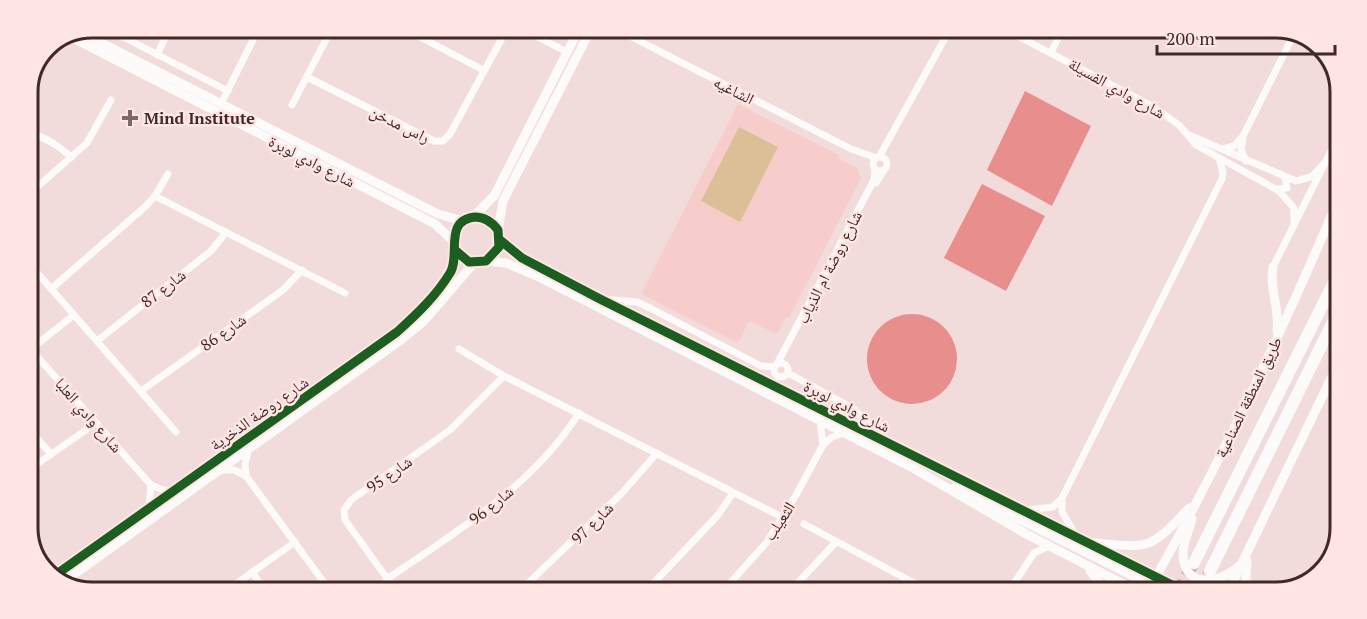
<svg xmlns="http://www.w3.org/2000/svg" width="1367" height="619" font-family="'PT Serif','Noto Naskh Arabic',serif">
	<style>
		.built { fill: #f6cdcb }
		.green { fill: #ddbf97 }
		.water { fill: #e88f8d }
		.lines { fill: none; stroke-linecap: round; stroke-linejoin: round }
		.trunk-tunnel { stroke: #ceb8b7; stroke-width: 12; stroke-dasharray: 12 6; stroke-linecap: butt }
		.minor { stroke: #fdfafa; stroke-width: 7 }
		.tertiary { stroke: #fdfafa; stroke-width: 9 }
		.trunk { stroke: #fdfafa; stroke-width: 12 }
		.cycleway-casing { stroke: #ffe5e3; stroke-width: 13 }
		.cycleway { stroke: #1b5e20; stroke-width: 9 }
		.poi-dot { fill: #7f6866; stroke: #ffe5e3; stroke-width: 2 }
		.labels { text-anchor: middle; stroke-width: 5; stroke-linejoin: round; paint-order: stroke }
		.street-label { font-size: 16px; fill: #412927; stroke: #ffe5e3 }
		.poi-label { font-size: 16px; font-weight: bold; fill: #412927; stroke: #ffe5e3; text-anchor: start }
		.rim { fill: none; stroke: #412927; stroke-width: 3 }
	</style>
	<rect width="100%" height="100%" fill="#f1dcdb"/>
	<path class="built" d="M738,104L839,155L838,158L857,168L861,178L789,318L786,317L777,334L749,321L738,343L641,294Z"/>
	<path class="green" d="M739,127L778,147L740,222L701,201Z"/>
	<g class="water">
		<path d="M1025,91L1091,126L1052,206L987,170Z"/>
		<path d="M982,184L1045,216L1006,291L944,258Z"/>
		<circle cx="912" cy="359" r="45"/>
	</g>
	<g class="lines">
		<g class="trunk-tunnel">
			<path d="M1178,592L1193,564"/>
			<path d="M1199,592L1210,572"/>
		</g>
		<g class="minor">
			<path d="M104,27L228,91"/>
			<path d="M403,28L483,70"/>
			<path d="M522,29L567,52"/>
			<path d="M616,29L851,149L877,158"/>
			<path d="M1008,31L1152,106L1179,125L1196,145L1279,191L1294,208V226"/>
			<path d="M1051,52L1062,31"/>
			<path d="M157,55L170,27"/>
			<path d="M307,77L434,141H443L450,134L507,29"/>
			<path d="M221,104L259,28"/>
			<path d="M292,105L332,28"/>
			<path d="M27,130L53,143L72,157"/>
			<path d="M1189,135L1296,181L1311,177L1326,162"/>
			<path d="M1243,139L1241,150L1246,161"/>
			<path d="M1223,149L1234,146L1243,136L1295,32"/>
			<path d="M879,157L949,31"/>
			<circle cx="880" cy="164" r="7"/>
			<path d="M876,183L884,170"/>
			<path d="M1276,189L1287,188L1285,178"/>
			<path d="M27,196L87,143L111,100"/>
			<path d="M155,196L345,293"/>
			<path d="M27,261L176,432"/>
			<path d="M1273,267L1339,135"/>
			<path d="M51,289L146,206L155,196L168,174"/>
			<path d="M601,299L637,302L650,308L761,366L774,367"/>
			<path d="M97,341L211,251L226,232"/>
			<path d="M27,345L151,485L163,490L173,491"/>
			<path d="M31,349L74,315"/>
			<path d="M459,349L504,376L782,517"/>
			<circle cx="781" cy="370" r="7"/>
			<path d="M777,364L874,180L875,169"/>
			<path d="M788,373L854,409L880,436"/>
			<path d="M141,391L283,290L302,270"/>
			<path d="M820,421L823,445"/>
			<path d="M27,427L51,454"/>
			<path d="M221,470H234L246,476L328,588"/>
			<path d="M27,471L96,423"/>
			<path d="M246,476L245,464L248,452"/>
			<path d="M1062,499V512L1075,534"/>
			<path d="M149,508L151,485"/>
			<path d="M1028,510L1053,507L1062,498L1222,179L1223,173L1219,158"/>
			<path d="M804,524L929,591"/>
			<path d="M252,572L263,588"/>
			<path d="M387,579C456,532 533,486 579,413"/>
			<path d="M230,588L295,542"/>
			<path d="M394,588L345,520L344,510L351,500L450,430L504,376"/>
			<path d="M522,589L622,493L657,453"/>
			<path d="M648,589L718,515L733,493"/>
			<path d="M724,590L767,542L796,495L823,445L832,437L844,433"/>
			<path d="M791,590L836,542"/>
			<path d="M1009,591L1034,553L1049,546"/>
		</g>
		<g class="tertiary">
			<path d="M80,32L438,214L463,221"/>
			<path d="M69,36L435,224L454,242"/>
			<path d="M473,217L494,196L579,29"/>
			<path d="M498,230L503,201L591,29"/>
			<path d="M500,240L522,258L600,299L1186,592"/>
			<path d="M486,261L506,263L539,277L913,468L1028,535L1137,591"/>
			<path d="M1273,267C1269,289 1280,309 1277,331"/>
			<path d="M955,487L1165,592"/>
			<path d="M1192,519C1189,531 1182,544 1183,557C1187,590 1221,583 1239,566"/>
			<path d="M1095,543C1150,548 1150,550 1189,508"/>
			<path d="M1090,571L1106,591"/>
			<path d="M54,576L397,332C417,314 436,296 450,273C461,256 443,220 475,217C485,217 492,222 498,230L499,247L486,261L469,262L456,251"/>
			<path d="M62,583L402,339L423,322L474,263"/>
			<path d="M1148,591C1220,465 1282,332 1339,198"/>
			<path d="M1228,592L1337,366"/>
			<path d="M1245,592L1247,561"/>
		</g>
		<g class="trunk">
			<path d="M1194,563L1338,274"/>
			<path d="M1210,571L1337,314"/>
		</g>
		<g class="cycleway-casing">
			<g id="cycleway">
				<path d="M500,240L522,258L600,299L1186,592"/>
				<path d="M54,576L397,332C417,314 436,296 450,273C461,256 443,220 475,217C485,217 492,222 498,230L499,247L486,261L469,262L456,251"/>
			</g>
		</g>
		<use href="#cycleway" class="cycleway"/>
	</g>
	<path class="poi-dot" d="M127 109h6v6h6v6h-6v6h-6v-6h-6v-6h6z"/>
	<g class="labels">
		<g class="street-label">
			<text transform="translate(1117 88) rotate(29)" y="6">شارع وادي الفسيلة</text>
			<text transform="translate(734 90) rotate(27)" y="6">الشاغيه</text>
			<text transform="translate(400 124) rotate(26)" y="6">راس مدخن</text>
			<text transform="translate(312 161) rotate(27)" y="6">شارع وادي لوبرة</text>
			<text transform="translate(829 267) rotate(-63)" y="6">شارع روضة ام الذياب</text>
			<text transform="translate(163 288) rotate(-38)" y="6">شارع 87</text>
			<text transform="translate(223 332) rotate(-35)" y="6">شارع 86</text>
			<text transform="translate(1248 397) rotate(-64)" y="6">طريق المنطقة الصناعية</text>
			<text transform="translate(847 406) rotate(27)" y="6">شارع وادي لوبرة</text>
			<text transform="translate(259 413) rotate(-35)" y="6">شارع روضة الذخرية</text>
			<text transform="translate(89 415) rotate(49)" y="6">شارع وادي العلبا</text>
			<text transform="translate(389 474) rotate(-35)" y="6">شارع 95</text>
			<text transform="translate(491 505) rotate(-39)" y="6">شارع 96</text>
			<text transform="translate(779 521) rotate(-57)" y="6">الثعيلب</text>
			<text transform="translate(592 523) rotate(-45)" y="6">شارع 97</text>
		</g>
		<g class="poi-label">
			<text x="144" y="124">Mind Institute</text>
		</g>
	</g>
	<path d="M0 0H1367V619H0ZM92 38H1276A54 54 0 0 1 1330 92V528A54 54 0 0 1 1276 582H92A54 54 0 0 1 38 528V92A54 54 0 0 1 92 38Z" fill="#ffe5e3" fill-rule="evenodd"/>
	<path class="rim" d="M92 38H1276A54 54 0 0 1 1330 92V528A54 54 0 0 1 1276 582H92A54 54 0 0 1 38 528V92A54 54 0 0 1 92 38Z"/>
	<path d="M1157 45v9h178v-9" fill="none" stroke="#412927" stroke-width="3"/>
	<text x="1166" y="45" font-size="18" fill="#412927" stroke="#ffe5e3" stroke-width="4.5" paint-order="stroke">200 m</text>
</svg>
